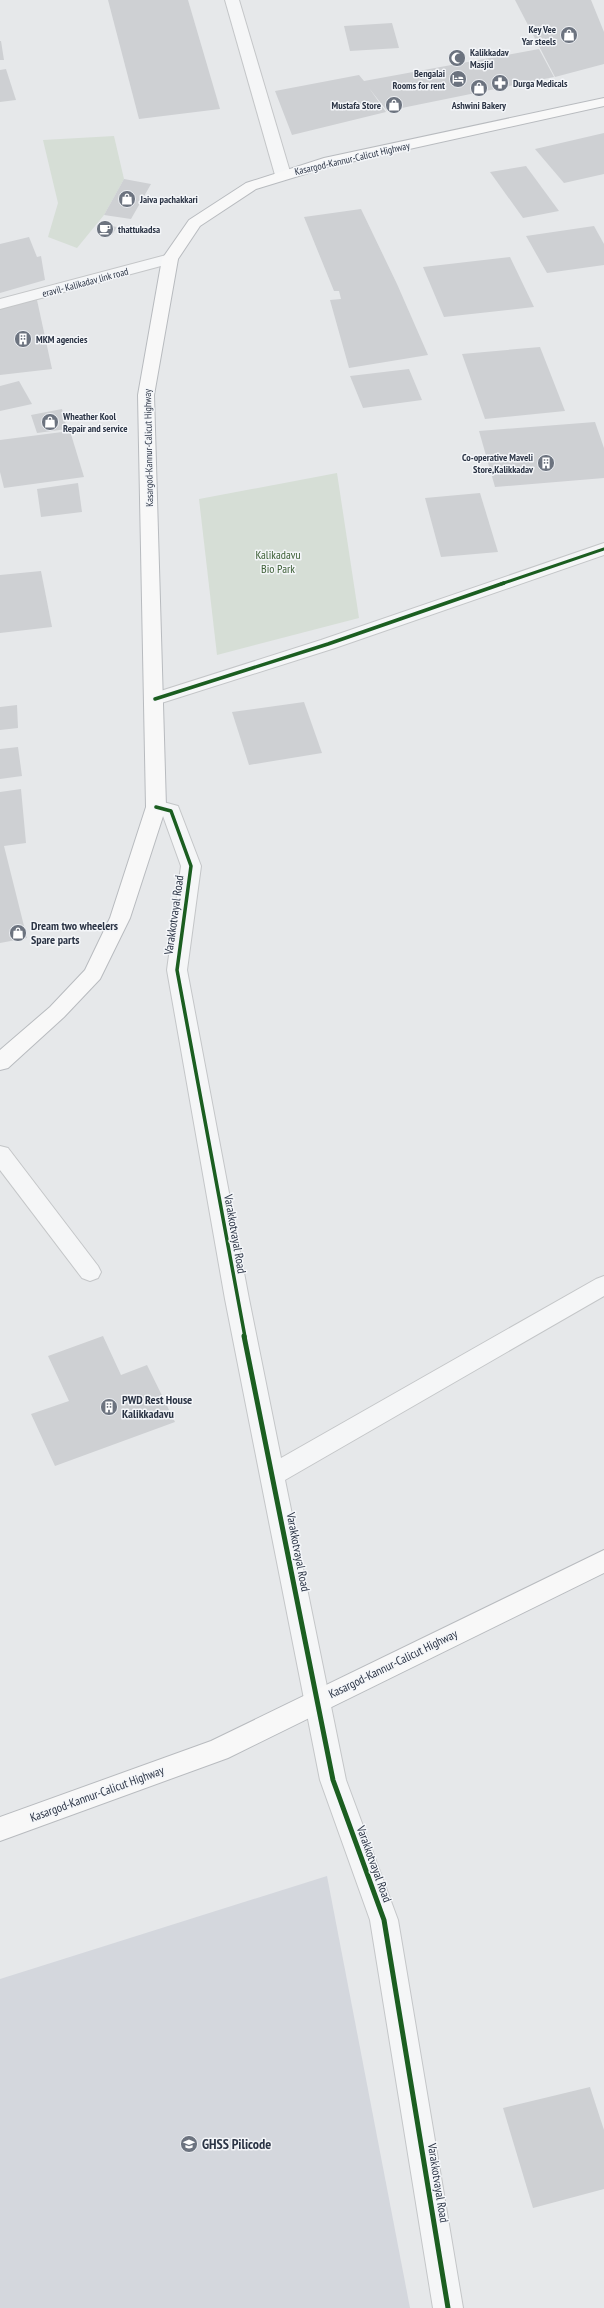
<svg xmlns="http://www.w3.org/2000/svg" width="604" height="2308" font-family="'PT Sans Narrow',sans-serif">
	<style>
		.built { fill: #d4d7dd }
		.green { fill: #d6ded6 }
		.building { fill: #ced0d3 }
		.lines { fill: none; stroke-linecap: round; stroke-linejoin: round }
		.street-casing { stroke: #c4c6c8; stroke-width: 2 }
		.highway-casing { stroke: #b8bbbf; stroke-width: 2 }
		.street { fill: #f5f6f7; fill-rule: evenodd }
		.highway { fill: #f8f8f8; fill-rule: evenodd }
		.cycleway-far2-casing { stroke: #f4f6f9; stroke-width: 5 }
		.cycleway-far1-casing { stroke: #f4f6f9; stroke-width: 6 }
		.cycleway-casing { stroke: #f4f6f9; stroke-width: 8 }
		.cycleway-far2 { stroke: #1b5e20; stroke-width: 3 }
		.cycleway-far1 { stroke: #1b5e20; stroke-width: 3.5 }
		.cycleway { stroke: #1b5e20; stroke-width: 5 }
		.labels { text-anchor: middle; stroke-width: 3; stroke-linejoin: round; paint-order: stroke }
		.far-poi-label { font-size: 10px; font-weight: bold; fill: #2b3445; stroke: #f4f6f9; text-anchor: start }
		.far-street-label { font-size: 10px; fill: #2b3445; stroke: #f4f6f9 }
		.park-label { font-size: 12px; fill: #3f6138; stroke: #f4f6f9 }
		.street-label { font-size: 12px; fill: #2b3445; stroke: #f4f6f9 }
		.poi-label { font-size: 12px; font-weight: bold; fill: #2b3445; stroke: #f4f6f9; text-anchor: start }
		.near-poi-label { font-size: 14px; font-weight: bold; fill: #2b3445; stroke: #f4f6f9; text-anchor: start }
	</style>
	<rect width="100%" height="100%" fill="#e6e8ea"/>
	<path class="built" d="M327,1876L410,2308H0V1979Z"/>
	<g class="green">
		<path d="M114,136L124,179L104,215L77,248L48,237L58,203L43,140Z"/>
		<path d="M337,473L359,618L217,655L199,499Z"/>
	</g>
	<g class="building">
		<path d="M108,0H188L220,109L139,119Z"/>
		<path d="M515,0H591L604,32V64L555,77Z"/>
		<path d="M392,23L399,48L350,51L344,26Z"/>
		<path d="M0,41H1L4,60H0Z"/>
		<path d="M539,49L554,77L387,111L369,88L386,112L292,135L275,91L359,75L364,81Z"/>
		<path d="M6,69L16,100L0,102V70Z"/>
		<path d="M604,133V174L564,183L535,149Z"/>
		<path d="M526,166L559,211L523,218L490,172Z"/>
		<path d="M124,179L151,184L131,219L104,215Z"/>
		<path d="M361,209L397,284L428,355L349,368L330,300L341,299L339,291H334L304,217Z"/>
		<path d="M101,224L117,227L112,235L96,230Z"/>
		<path d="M594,226L604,244V265L547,273L526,236Z"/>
		<path d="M29,237L37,257L41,256L45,280L0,293V244Z"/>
		<path d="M510,257L534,307L444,317L423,267Z"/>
		<path d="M37,300L52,369L0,375V308Z"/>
		<path d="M540,347L565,411L485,419L462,354Z"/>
		<path d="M409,369L422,400L363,408L350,376Z"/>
		<path d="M19,381L32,404L0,411V386Z"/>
		<path d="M62,409L67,429L37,433L31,415Z"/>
		<path d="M595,422L604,448V478L495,487L479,431Z"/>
		<path d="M70,431L84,477L4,488L0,472V440Z"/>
		<path d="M78,483L82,512L41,517L37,489Z"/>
		<path d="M480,493L498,552L441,557L425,498Z"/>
		<path d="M41,571L52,627L0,633V575Z"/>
		<path d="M304,702L322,753L249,765L232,712Z"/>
		<path d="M17,705L18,728L0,730V707Z"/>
		<path d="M18,747L22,776L0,779V749Z"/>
		<path d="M21,789L26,843L4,846L27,938L0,943V792Z"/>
		<path d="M103,1336L121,1375L147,1365L175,1422L55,1466L31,1414L69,1401L48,1356Z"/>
		<path d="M590,2087L604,2130V2189L533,2208L503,2108Z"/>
	</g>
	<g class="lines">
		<g class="street-casing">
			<g id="street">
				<path d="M225,0H239L291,175L288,178H278L275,175Z"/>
				<path d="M170,254L176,256L178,259L176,262L0,309V299Z"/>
				<path d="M604,543V555L335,648L155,705L148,703L146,699L148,695L321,640Z"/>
				<path d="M156,800L178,806L201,866L187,970L249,1299L281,1458L596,1279L604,1276V1296L285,1480L346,1780L398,1920L463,2308H433L370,1920L320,1780L225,1299L167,970L181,866L163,816L149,812L146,807L149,802Z"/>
				<path d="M0,1146L8,1148L98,1266L101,1272L98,1278L90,1281L82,1278L0,1170Z"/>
			</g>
		</g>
		<g class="highway-casing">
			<g id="highway">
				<path d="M604,98V106L328,167L256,189L200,226L178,259L154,395L166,807L130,918L100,979L64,1017L8,1068L0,1070V1050L50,1007L85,970L110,918L146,807L138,395L162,259L189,220L246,183L324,158Z"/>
				<path d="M604,1550V1573L228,1758L0,1841V1817L211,1741Z"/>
			</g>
		</g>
		<use href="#street" class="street"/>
		<use href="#highway" class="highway"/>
		<g class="cycleway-far2-casing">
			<path id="cycleway-far2" d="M501,584L604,549"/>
		</g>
		<g class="cycleway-far1-casing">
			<g id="cycleway-far1">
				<path d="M155,699L328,644L504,583"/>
				<path d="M156,807L171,811L191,866L177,970L245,1337"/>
			</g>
		</g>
		<g class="cycleway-casing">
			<path id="cycleway" d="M244,1336L333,1780L384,1920L448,2308"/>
		</g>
		<use href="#cycleway-far2" class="cycleway-far2"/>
		<use href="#cycleway-far1" class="cycleway-far1"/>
		<use href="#cycleway" class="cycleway"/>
	</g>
	<defs>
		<g id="shop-disc" transform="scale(0.9)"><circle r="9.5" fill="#6c737f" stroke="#f4f6f9"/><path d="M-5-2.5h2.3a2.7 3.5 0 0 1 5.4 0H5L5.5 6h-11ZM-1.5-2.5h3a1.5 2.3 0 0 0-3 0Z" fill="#fff"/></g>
		<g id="mosque-disc" transform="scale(0.9)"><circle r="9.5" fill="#6c737f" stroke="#f4f6f9"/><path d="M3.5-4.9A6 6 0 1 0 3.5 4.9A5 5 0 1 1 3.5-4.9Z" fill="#fff"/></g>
		<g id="hotel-disc" transform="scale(0.9)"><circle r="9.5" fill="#6c737f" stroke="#f4f6f9"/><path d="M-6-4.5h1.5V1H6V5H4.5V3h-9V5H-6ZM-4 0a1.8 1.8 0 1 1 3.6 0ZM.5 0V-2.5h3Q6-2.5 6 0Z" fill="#fff"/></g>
		<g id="pharmacy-disc" transform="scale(0.9)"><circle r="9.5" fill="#6c737f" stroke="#f4f6f9"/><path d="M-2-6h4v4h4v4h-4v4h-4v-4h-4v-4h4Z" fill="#fff"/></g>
		<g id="cafe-disc" transform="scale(0.9)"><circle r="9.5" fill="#6c737f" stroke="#f4f6f9"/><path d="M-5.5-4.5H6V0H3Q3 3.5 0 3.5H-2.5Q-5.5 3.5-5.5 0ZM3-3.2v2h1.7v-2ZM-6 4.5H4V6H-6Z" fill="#fff"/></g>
		<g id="building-disc" transform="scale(0.9)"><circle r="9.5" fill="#6c737f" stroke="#f4f6f9"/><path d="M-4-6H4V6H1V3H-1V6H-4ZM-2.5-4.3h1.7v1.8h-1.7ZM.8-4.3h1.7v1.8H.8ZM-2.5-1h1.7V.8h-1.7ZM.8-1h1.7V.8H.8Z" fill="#fff"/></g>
		<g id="school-disc" transform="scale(0.9)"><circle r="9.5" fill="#6c737f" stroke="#f4f6f9"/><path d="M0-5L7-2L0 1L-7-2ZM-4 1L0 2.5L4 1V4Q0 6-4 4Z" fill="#fff"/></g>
	</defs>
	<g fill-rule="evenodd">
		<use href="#shop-disc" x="569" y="35"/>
		<use href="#mosque-disc" x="457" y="58"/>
		<use href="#hotel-disc" x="458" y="79"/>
		<use href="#pharmacy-disc" x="500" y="83"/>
		<use href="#shop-disc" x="479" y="88"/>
		<use href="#shop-disc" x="394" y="105"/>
		<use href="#shop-disc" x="127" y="199"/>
		<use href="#cafe-disc" x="105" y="229"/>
		<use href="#building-disc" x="23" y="339"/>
		<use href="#shop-disc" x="50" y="422"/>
		<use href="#building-disc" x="546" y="463"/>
		<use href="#shop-disc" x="18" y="933"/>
		<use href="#building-disc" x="109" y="1407"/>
		<use href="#school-disc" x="189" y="2144"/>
	</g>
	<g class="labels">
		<g class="far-poi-label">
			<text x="556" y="33" text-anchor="end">Key Vee<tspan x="556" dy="12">Yar steels</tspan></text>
			<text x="470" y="56">Kalikkadav<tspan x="470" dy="12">Masjid</tspan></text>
			<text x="445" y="77" text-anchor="end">Bengalai<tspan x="445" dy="12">Rooms for rent</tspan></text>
			<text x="513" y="87">Durga Medicals</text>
			<text x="381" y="109" text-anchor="end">Mustafa Store</text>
			<text x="479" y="109" text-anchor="middle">Ashwini Bakery</text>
			<text x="140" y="203">Jaiva pachakkari</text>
			<text x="118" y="233">thattukadsa</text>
			<text x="36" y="343">MKM agencies</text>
			<text x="63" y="420">Wheather Kool<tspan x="63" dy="12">Repair and service</tspan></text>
			<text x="533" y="461" text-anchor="end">Co-operative Maveli<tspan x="533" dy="12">Store,Kalikkadav</tspan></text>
		</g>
		<g class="far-street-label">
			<text transform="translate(352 158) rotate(-13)" y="4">Kasargod-Kannur-Calicut Highway</text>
			<text transform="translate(85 282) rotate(-15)" y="4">eravil- Kalikadav link road</text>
			<text transform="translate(148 448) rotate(-91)" y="4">Kasargod-Kannur-Calicut Highway</text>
		</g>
		<g class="park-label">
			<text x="278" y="559">Kalikadavu<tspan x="278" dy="14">Bio Park</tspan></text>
		</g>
		<g class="street-label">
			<text transform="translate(174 915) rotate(-82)" y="4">Varakkotvayal Road</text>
			<text transform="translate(235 1234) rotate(80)" y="4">Varakkotvayal Road</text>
			<text transform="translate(298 1552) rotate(79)" y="4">Varakkotvayal Road</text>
			<text transform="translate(393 1664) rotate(-26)" y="4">Kasargod-Kannur-Calicut Highway</text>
			<text transform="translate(97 1794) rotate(-20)" y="4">Kasargod-Kannur-Calicut Highway</text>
			<text transform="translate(374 1864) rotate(70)" y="4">Varakkotvayal Road</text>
			<text transform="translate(438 2183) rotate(81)" y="4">Varakkotvayal Road</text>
		</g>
		<g class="poi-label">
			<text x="31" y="930">Dream two wheelers<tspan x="31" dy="14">Spare parts</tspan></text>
			<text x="122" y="1404">PWD Rest House<tspan x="122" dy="14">Kalikkadavu</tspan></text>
		</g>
		<g class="near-poi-label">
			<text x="202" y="2149">GHSS Pilicode</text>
		</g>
	</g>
</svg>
